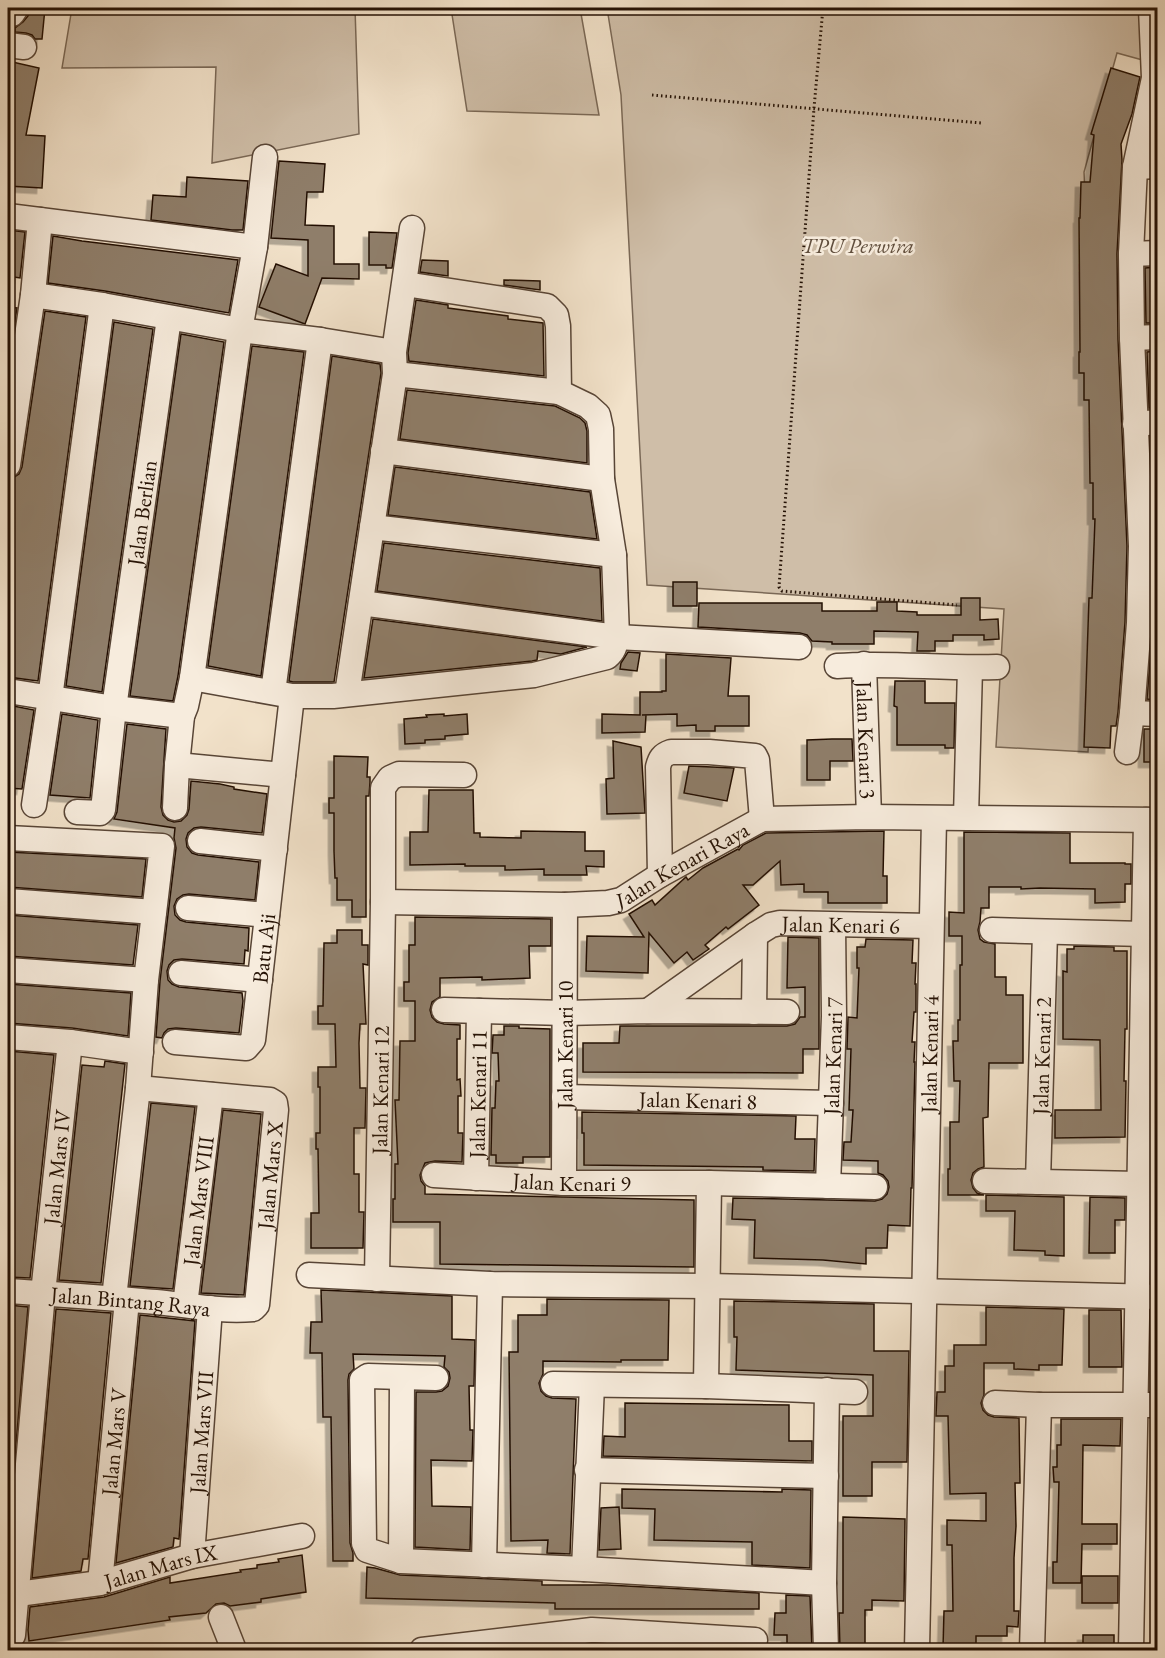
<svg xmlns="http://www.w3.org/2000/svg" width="1165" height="1658" font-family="'EB Garamond',serif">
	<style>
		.green { fill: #cfbea8; stroke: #7a6856; stroke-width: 1.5 }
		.building { fill: #8f7e6b; stroke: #241104; stroke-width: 1.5; filter: url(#shadow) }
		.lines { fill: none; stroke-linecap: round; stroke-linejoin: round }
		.minor-casing { stroke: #584536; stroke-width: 27 }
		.path { stroke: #241104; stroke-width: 3; stroke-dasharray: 1.5 3; stroke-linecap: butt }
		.minor { stroke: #f7ecdd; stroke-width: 24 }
		.labels { text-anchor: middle; stroke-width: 5; stroke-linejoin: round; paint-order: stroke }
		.park-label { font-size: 22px; font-style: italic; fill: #604e3d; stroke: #f7ecdd }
		.street-label { font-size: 22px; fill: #241104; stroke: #f7ecdd }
	</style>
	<defs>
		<filter id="shadow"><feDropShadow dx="-5.5" dy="5.5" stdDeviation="0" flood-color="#0004"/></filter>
	</defs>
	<rect width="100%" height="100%" fill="#f2e2ca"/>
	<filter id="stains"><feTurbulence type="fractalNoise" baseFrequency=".00333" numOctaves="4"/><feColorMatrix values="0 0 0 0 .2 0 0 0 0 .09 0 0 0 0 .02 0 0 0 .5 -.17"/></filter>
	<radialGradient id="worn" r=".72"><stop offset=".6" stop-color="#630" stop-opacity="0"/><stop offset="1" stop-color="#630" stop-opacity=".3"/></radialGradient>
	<g class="green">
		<path d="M72,8H355L359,134L212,163L216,67L62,68Z"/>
		<path d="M451,8H580L599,115L467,111Z"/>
		<path d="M607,8H1156L1157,64L1117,53L1084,172L1096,469L1095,621L1088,752L996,747L1004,609L647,585L621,95Z"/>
	</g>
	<g class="building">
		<path d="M30,8H45L42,39H35L32,35L26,33L15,32V28L23,22L28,16Z"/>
		<path d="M8,61L39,68L26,135L45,136L42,188L8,186Z"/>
		<path d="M1111,68L1140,77L1132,114L1121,144L1122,160L1117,254L1118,339L1127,546L1125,622L1118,712L1116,726H1111L1110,748L1084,747L1089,598H1092L1095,519H1093V483H1090L1089,400H1084V373H1079V352H1080L1079,218H1080L1081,182H1090L1094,135L1091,134Z"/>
		<path d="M279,161L325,164L323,192H307L305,225L334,226V264H359V279L322,278L305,324L259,307L276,264L308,276V240L271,238Z"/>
		<path d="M187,177L248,181L243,230H232L151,220L153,195L186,197Z"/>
		<path d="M8,230L25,232L20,278L8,276Z"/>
		<path d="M369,232L397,233L392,268H386V265H369Z"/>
		<path d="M53,236L82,241L238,260L229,313L105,291L48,283Z"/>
		<path d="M422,260L448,261V276L420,272Z"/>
		<path d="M1158,267V323H1146L1145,268Z"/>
		<path d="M504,280L540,281V290L504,285Z"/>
		<path d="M416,300L448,305V308L508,316V319L543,323L544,376L409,361L408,353Z"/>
		<path d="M8,307L17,308L13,334L8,333Z"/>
		<path d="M45,311L86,317L38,681L8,677V512L11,479L19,474L22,467Z"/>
		<path d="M114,322L153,329L102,692L66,686Z"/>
		<path d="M181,334L224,342L178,676L173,701L130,696Z"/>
		<path d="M252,346L304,352L261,676L208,666Z"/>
		<path d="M1158,351V408H1149L1147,352Z"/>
		<path d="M332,356L380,364L381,373L334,682H293L289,681Z"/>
		<path d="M407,390L555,406L580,418L585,423L587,431V463L400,439Z"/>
		<path d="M1158,436V498H1153L1151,437Z"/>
		<path d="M395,467L590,492L597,539L388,515Z"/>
		<path d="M384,543L600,568L602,621L377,591Z"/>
		<path d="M1155,565H1158V700L1147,699L1153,624Z"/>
		<rect x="673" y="582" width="24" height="24"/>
		<path d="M961,598H980V620L998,619L999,639L984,640V635H953V641H935V651H917L918,632L874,631V644H832V642L812,641L807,635L800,633L698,627L699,603H822V611H877V602H897V611L917,612V615H961Z"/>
		<path d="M373,619L587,647L561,654L538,651L537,660L532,661L364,678Z"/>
		<path d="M628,652L640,653L637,671L620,669L621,663Z"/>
		<path d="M666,654L731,658L728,696H749V726H715V731H696V725L677,726V714L642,715H646L645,732L602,733V714L640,715V692H662V691H666Z"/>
		<path d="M895,681H925V703H955L954,748H945V745H897V707L894,706Z"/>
		<path d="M8,705L34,710L22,789L8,788Z"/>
		<path d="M62,714L98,720L90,798L50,795Z"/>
		<path d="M444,714V716L467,714L468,734L445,736V739L425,740V743L405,744L404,719L427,717L426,715Z"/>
		<path d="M127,724L166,729L161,807L163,815L168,820L174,822L181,821L187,815L189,809L191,781L220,784L234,787V789L267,794L262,833L201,827L194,828L188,833L186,839L187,847L192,853L198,855L259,862L255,900L189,894L183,895L177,899L174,906L175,915L180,920L186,922L249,928L248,951L245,950L244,964L182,959L174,960L169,965L167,971L168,980L172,984L179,987L242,993L243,1001L239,1033L176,1028L168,1029L164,1033L162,1038L156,1037L160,981L176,848L174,838L175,828L114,819L117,812Z"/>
		<rect x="1144" y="729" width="14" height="33"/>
		<path d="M832,739H852L853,761H830V780H807V740Z"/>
		<path d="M613,741L641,747L645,813L607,814L606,779L614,778Z"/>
		<path d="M334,756L368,757L367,777H370V782L369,796H366V917H352V900H337V878H335L334,851V813H329V798H334Z"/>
		<path d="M689,766L734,768L727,801L684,793Z"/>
		<path d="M429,790H473L474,833H480V837L521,838V831L585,832V851H604V867L586,866L587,875H544V869L505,870V866H465V864L410,865V832H428Z"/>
		<path d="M884,831L883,876H887V903H828V892H804V884L781,885L780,861L753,885H743L759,905L728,929L726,927L705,945L709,949L693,960L687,952L674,963L649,933L648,973L586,971L587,936L644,937L629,914L652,900L655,905L686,877L688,880L703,868L738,849L739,850L743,845L766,833Z"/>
		<path d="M964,832L1070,833V863H1125V864H1131V884H1125V902L1095,903V889L1040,888L1021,889V887H989V908H981L980,922L978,930L980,939L984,942L995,944V977H1006V995H1023V1063H989L988,1117L983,1118L984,1167L978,1169L973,1173L971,1180L973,1188L977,1193L984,1195H948V1169H950V1122H959L960,1081H954L953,1041H958V1020H960V965H962V936H949V912L964,913Z"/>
		<path d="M8,852L146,859L142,897L8,887Z"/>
		<path d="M8,915L138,925L133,965L8,956Z"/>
		<path d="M415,917L551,919V946H529L530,978L482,980V977L440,978V997L432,1002L430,1010L432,1017L437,1022L444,1024L460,1025V1039H457V1080L460,1079L461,1096H458V1133H463L462,1162L435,1161L425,1163L420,1175L421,1181L425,1186V1194L694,1200V1267L440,1264V1222H393V1199H395V1164H398L395,1100H399L400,1041H415V1001H404V982H409V945H415Z"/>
		<path d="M337,930H362V945H368V965L363,964L366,1024H360L359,1043L360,1088H366L365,1128H354V1174H359V1212H364L363,1248H311V1213H319L318,1149H316V1133H320V1087H318V1067H336L335,1024H318V1006H323L324,943H337Z"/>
		<path d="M788,937L819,938V1049H803V1073L583,1072V1043H619L620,1026H787L795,1024L800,1017H805V987L787,988Z"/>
		<path d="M866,939L913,940L912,963H916L915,984H916V1012H914L912,1042H915L914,1062H915L912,1188H911L910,1226L888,1225L887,1248H866V1264L823,1260L754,1258L755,1220L732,1219L733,1198L875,1201L882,1199L887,1194L889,1187L888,1181L883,1175L878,1173V1161L843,1160L844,1142H851L853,1110H849L851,1049H847L848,1017L857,1018L859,968H857V947H865Z"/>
		<path d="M1074,946L1114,947V951H1127V1029H1125L1124,1081H1126L1125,1137L1055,1138V1110H1101L1100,1040L1063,1039V971L1067,972V949H1074Z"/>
		<path d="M8,984L131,993L128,1036L72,1028L8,1023Z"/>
		<path d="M504,1026H519V1028L550,1029V1157H523V1163H496V1155H491L492,1108H495L496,1081H499L498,1053H492L493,1035H504Z"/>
		<path d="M8,1051L54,1055L30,1278L8,1277Z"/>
		<path d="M105,1061L125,1064L101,1283L59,1280L82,1065L104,1067Z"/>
		<path d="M151,1103L195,1107L173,1289L130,1286Z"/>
		<path d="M223,1110L261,1114L244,1295L201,1293Z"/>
		<path d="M582,1112L796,1116L795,1139H815L814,1171L763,1170V1167L584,1165V1133H582Z"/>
		<path d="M986,1195L1064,1197V1256L1045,1255V1251L1014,1250L1015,1211H986Z"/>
		<path d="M1090,1197L1125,1198V1220H1115V1253H1089Z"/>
		<path d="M321,1290L452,1296V1339L475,1340L474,1386H469L470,1430H473L472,1461L431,1460L432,1506L471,1507L470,1550L415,1547L416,1392H436L442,1391L448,1386L450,1378L449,1372L444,1367L445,1356L353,1354L354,1369L349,1374L348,1380L350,1543L353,1553V1561H333L331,1417H323L322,1353H310L311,1322H322Z"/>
		<path d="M547,1299L669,1300L668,1360H621V1362L543,1361V1374L539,1383L541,1391L546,1396L552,1398L576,1399L570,1554L547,1553L548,1540L511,1541L509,1352H518V1315H547Z"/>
		<path d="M734,1301L874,1304V1351H909L907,1462H872V1496H843V1416H873V1375L736,1370L737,1337H734Z"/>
		<path d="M8,1305L28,1307L8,1535Z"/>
		<path d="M986,1307L1064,1309L1062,1365H1039V1370L1014,1369V1363H984V1395L981,1403L983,1410L988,1415L994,1417L1019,1418L1020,1483H1015L1016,1526L1014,1558V1611H1019L1018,1627L1007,1626V1636H976V1650H959V1649L943,1648L944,1611H953L952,1545H947V1520L986,1521V1493L950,1494L948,1416H936L937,1392H945V1366H954V1345H986Z"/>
		<path d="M56,1309L111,1313L88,1559H83L81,1571L32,1578Z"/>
		<path d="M1089,1310H1121L1122,1367H1089Z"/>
		<path d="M140,1315L195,1321L179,1539L174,1538L173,1547L116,1563Z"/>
		<path d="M625,1403L789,1405V1441H812V1461L603,1456L604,1436L625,1437Z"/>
		<path d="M1061,1419H1121L1120,1446L1083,1445L1082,1524H1117V1544H1082L1081,1583H1053V1562H1057L1059,1482H1054L1053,1467H1057V1445H1061Z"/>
		<path d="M622,1489L782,1492V1489L811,1490L810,1568L752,1565V1542L654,1540L655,1509L622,1508Z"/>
		<path d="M619,1507L621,1549L599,1550L601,1508Z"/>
		<path d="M843,1517L905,1519L904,1601L872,1600V1610H865V1650H840L839,1613H843Z"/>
		<path d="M302,1555L306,1592L261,1599V1602L230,1606L224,1603L216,1604L206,1613L169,1617L170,1620L29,1641L28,1630L30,1607L104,1597L170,1577V1583L241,1572L240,1570L257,1568V1565L279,1562L278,1559Z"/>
		<path d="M367,1567L375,1568L400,1575L542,1581V1585H607L759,1593V1609H555V1603L366,1598Z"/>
		<rect x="1082" y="1576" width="36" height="27"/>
		<path d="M786,1595L810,1596L812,1650H787V1635H774L775,1613H786Z"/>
		<rect x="1083" y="1635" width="31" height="15"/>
	</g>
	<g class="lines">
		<g class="minor-casing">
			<g id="minor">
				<path d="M8,15L12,14L16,8"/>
				<path d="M8,45L24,47"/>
				<path d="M1135,167L1158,166"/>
				<path d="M8,216L255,247L240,330L192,678L186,706L182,716L177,765L175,808"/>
				<path d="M255,247L265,157"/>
				<path d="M1131,254L1158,253"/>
				<path d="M33,295L102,305L240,330L320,340L394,352"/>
				<path d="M1132,338L1158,337"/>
				<path d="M395,374L559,392"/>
				<path d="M1135,424L1158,422"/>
				<path d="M383,451L602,479"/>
				<path d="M8,465L33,295L40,220"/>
				<path d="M372,527L614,555"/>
				<path d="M361,603L617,637L799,647"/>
				<path id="s1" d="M864,664L869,817"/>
				<path d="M837,666C890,662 943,669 997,667"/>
				<path d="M192,678L292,696H333L534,675L607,657C614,651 615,646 617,637L614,555L602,479L601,429L598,415L588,406L559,392L558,326L556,315L547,306L405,284"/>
				<path d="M8,691L114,708L182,716"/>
				<path d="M273,692L320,340"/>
				<path d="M347,694L395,374L394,352L412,228"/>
				<path d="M1132,713L1158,714"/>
				<path d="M1127,752L1132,713L1139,623L1141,546L1132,338L1131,254L1135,167L1154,78L1151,8"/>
				<path d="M177,765L283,775L292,696"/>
				<path d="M34,805L50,698L102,305"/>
				<path id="s2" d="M77,812L100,813L103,810L114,708L169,318"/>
				<path d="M966,817L970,668"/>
				<path d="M8,838L162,846L146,980L138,1088L114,1298"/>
				<path d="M200,841L275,849"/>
				<path d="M660,875L658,767C660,759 662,755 671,752H709L755,756L757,760L762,819"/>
				<path d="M8,901L154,912"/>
				<path id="s3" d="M383,902L565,905L608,903L621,900L660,875L762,819L869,817L1158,820"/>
				<path d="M188,908L267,915"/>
				<path d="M992,930L1144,934"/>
				<path d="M8,970L146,980"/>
				<path d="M181,973L260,980"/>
				<path d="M444,1010L565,1013L648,1011L787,1012"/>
				<path id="s4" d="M648,1011L755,935L771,925L780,923L931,926"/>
				<path d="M754,1012L755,935"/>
				<path d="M8,1037L70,1042L141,1052"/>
				<path id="s5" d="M175,1042L246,1048L253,1040L283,775"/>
				<path id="s6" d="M564,1097L831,1103"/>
				<path id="s7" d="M434,1175L564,1183H709L875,1187"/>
				<path id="s8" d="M476,1178L479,1011"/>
				<path d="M985,1181L1139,1184"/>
				<path id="s9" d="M1038,1182L1045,932"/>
				<path id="s10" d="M564,1183L565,905"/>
				<path id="s11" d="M828,1186L834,1016L833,925"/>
				<path d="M309,1275L490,1284L708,1286L1158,1297"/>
				<path id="s12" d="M377,1279L383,902V788L390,778L399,774L464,775"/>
				<path id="s13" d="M8,1291C57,1294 106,1298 156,1302C188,1305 221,1312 253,1309L257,1305L276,1110L275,1103L270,1100L138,1088"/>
				<path id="s14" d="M185,1305L211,1095"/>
				<path d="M436,1378L368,1376L362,1380L364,1543L367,1550L401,1561L584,1569L824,1583"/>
				<path d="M553,1384L706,1386L855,1392"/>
				<path d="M706,1386L709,1183"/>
				<path d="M995,1403L1039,1405H1158"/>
				<path d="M587,1470L826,1476"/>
				<path id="s15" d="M192,1556L210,1308"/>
				<path d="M401,1561L402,1378"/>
				<path d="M484,1565L490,1284"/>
				<path d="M584,1569L592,1385"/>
				<path id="s16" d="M100,1583L127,1300"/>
				<path id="s17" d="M18,1594L100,1583L192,1556L302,1536"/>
				<path d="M221,1617L234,1650"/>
				<path id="s18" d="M13,1635L43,1293L70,1042"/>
				<path d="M422,1650L592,1630L755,1640"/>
				<path d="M826,1650L824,1583L827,1390"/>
				<path id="s19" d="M917,1650L934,819"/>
				<path d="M1032,1650L1039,1405"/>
				<path d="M1131,1650L1146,820"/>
			</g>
		</g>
		<g class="path">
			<path d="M823,8L814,108L779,587L782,591L957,605"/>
			<path d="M652,95L981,123"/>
		</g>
		<use href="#minor" class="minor"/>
	</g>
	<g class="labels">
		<g class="park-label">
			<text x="858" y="253">TPU Perwira</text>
		</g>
		<g class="street-label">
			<text dy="8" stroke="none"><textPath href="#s2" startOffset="327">Jalan Berlian</textPath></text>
			<text dy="8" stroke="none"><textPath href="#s1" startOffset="76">Jalan Kenari 3</textPath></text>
			<text dy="8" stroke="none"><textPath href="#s3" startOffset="309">Jalan Kenari Raya</textPath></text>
			<text dy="8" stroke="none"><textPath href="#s4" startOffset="220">Jalan Kenari 6</textPath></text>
			<text dy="8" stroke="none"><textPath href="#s5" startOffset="174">Batu Aji</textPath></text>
			<text dy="8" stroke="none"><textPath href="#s10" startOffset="138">Jalan Kenari 10</textPath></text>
			<text dy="8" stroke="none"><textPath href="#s11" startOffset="130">Jalan Kenari 7</textPath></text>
			<text dy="8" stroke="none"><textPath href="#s19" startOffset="596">Jalan Kenari 4</textPath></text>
			<text dy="8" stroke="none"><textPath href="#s9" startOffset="126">Jalan Kenari 2</textPath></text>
			<text dy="8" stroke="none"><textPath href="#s12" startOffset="189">Jalan Kenari 12</textPath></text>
			<text dy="8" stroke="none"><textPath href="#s8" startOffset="84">Jalan Kenari 11</textPath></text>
			<text dy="8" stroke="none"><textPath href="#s6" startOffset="134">Jalan Kenari 8</textPath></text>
			<text dy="8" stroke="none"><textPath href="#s18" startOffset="470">Jalan Mars IV</textPath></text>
			<text dy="8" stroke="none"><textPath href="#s13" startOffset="382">Jalan Mars X</textPath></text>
			<text dy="8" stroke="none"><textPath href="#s7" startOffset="138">Jalan Kenari 9</textPath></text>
			<text dy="8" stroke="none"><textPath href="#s14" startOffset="105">Jalan Mars VIII</textPath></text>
			<text dy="8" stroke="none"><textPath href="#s13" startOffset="123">Jalan Bintang Raya</textPath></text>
			<text dy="8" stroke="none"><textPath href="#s15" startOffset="124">Jalan Mars VII</textPath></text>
			<text dy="8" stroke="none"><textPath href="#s16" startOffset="142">Jalan Mars V</textPath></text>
			<text dy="8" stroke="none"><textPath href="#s17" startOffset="146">Jalan Mars IX</textPath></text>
		</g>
	</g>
	<rect width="1165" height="1658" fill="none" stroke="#f2e2ca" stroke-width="30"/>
	<rect x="9" y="9" width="1147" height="1640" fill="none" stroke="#241104" stroke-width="3"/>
	<rect x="15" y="15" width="1135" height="1628" fill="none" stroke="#241104" stroke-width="1.5"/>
	<rect width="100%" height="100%" filter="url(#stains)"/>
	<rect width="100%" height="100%" fill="url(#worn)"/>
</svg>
